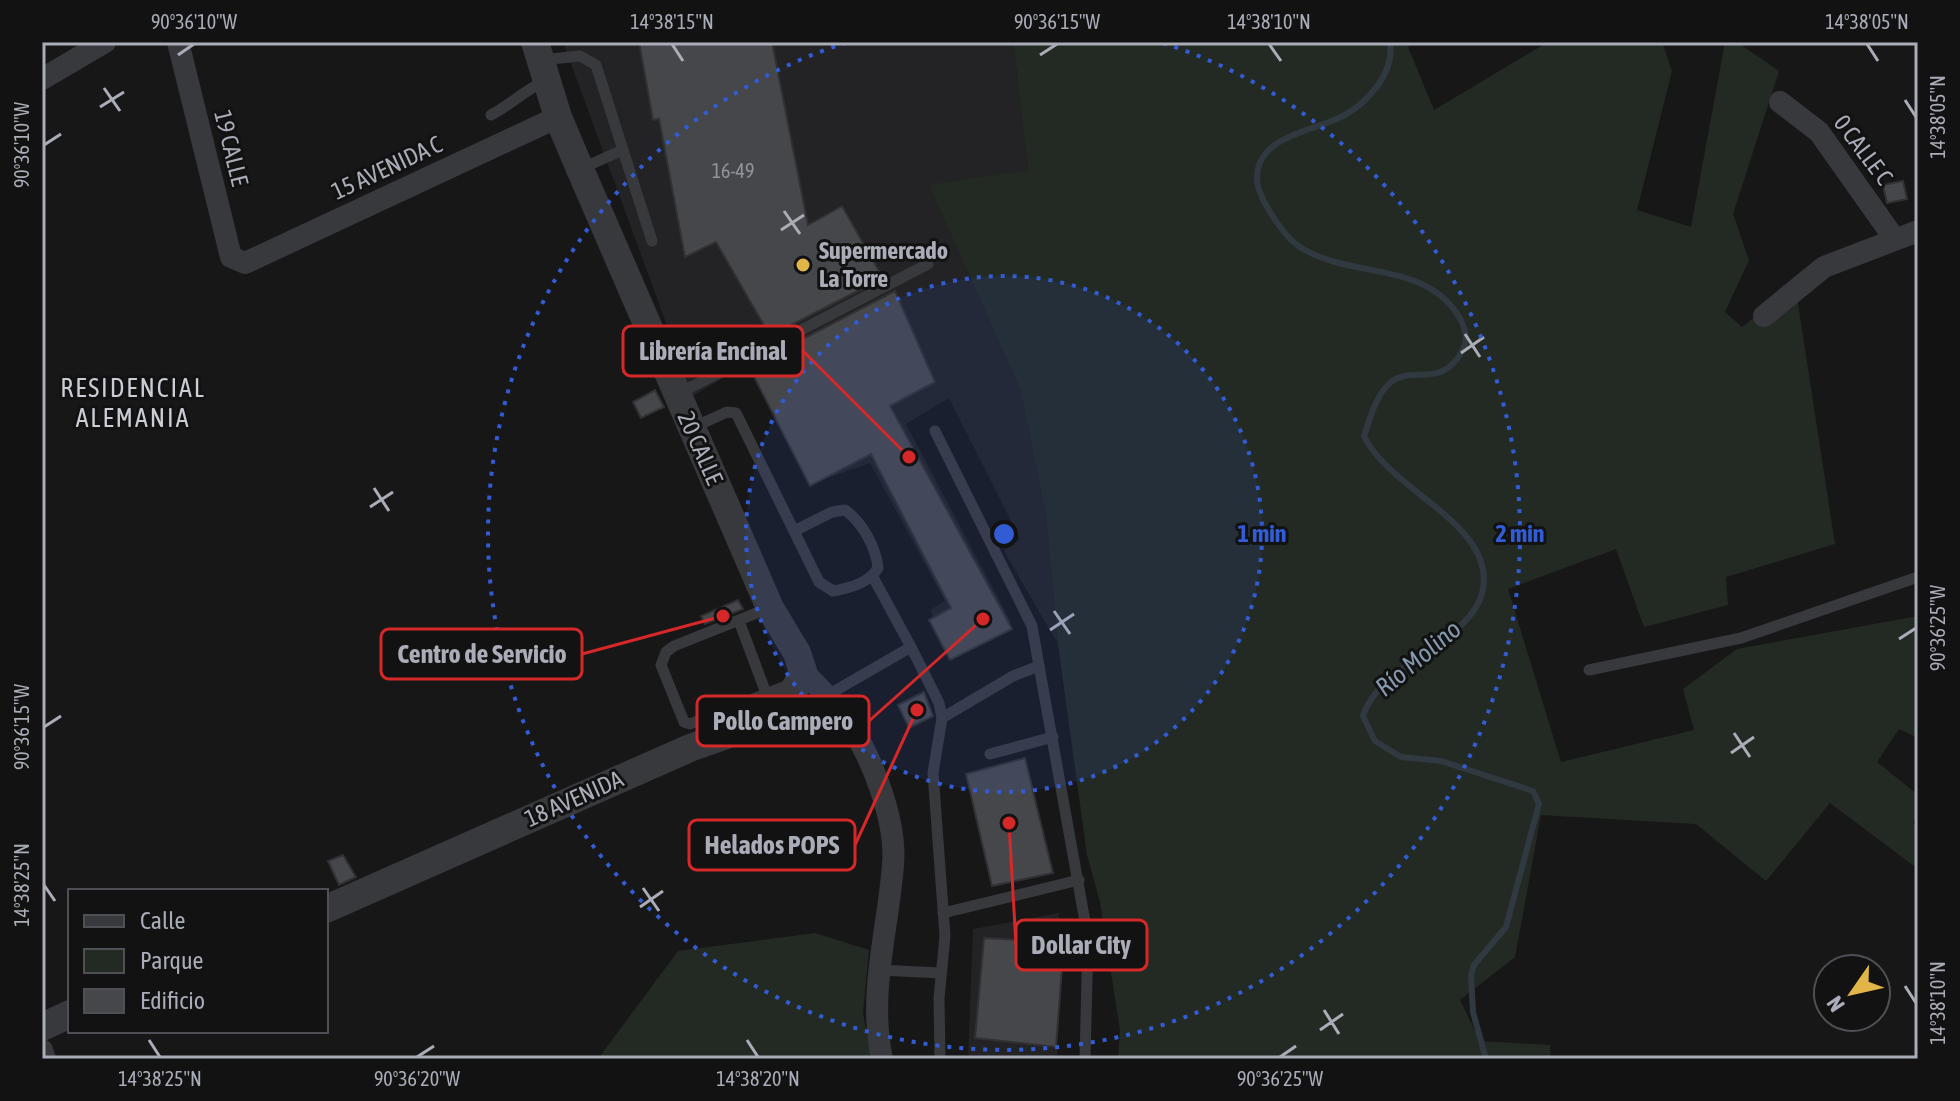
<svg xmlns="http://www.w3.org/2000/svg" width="1960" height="1101" font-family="'Asap Condensed',sans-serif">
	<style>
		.built { fill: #232325 }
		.green { fill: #232a24 }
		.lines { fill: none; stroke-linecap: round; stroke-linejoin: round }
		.stream { stroke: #313940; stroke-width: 6 }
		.building { fill: #46474b; stroke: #313134; stroke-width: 2 }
		.service { stroke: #38393d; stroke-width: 11 }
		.minor { stroke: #38393d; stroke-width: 22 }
		.tertiary { stroke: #38393d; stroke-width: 28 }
		.ticks { fill: none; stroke: #aaadb7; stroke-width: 3 }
		.ring { fill: none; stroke: #325cd3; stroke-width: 4; stroke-dasharray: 4 8 }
		.poi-dot { fill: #e1b547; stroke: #121213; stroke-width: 3 }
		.labels { text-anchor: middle; stroke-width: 6; stroke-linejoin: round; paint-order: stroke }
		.number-label { font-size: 20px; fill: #91949c }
		.street-label { font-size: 24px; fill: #aaadb7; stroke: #121213 }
		.poi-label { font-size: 24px; font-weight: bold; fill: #aaadb7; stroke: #121213; text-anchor: start }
		.neighbourhood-label { font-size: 26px; letter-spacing: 2px; fill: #cbcdd4; stroke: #121213 }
		.water-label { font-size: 26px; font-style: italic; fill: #8599af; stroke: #121213 }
		.centre { fill: #325cd3; stroke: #121213; stroke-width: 4 }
		.ring-label { font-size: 24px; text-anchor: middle; font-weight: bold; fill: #325cd3; stroke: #121213; stroke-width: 6; stroke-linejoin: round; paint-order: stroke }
		.leader { fill: none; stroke: #d62828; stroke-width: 3 }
		.callout-dot { fill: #d62828; stroke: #121213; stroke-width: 3 }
		.callout { fill: #121213; stroke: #d62828; stroke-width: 3 }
		.callout-label { font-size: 26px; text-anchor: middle; font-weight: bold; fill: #aaadb7 }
		.neatline { fill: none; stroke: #aaadb7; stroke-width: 3 }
		.ticks-label { font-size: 20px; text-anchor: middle; fill: #aaadb7 }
	</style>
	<rect width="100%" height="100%" fill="#171718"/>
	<g class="built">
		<path d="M563,42H1013L1028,170L930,186L1020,389L1046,515L1058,644L1004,551L1020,539L949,398L906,424L1011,622L951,653L930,610L945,601L870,463L811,484L749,363L693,396Z"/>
		<path d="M1059,913L1057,1059H968L973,929Z"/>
	</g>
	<g class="green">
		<path d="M1013,42H1416L1408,47L1434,110L1548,42H1662L1672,71L1637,210L1691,227L1725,42H1737L1779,71L1733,214L1749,260L1725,312L1742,327L1795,284L1835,544L1726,577L1728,605L1644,627L1616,549L1508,589L1561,762L1694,730L1683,689L1737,649L1918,616V738L1899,729L1877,762L1918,795V814L1913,822C1920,832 1922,856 1914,866L1830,803L1766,881L1696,824L1541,815L1515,957L1460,1000L1480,1041L1550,1045V1059H1118L1120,1030L1100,902L1087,855L1058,644L1046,515L1020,389L929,185L1028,170Z"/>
		<path d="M815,933L869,950L863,1013L871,1059H598L678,951Z"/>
	</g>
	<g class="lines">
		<path class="stream" d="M1390,42C1395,77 1361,111 1329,122C1303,132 1258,140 1257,177C1256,196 1284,237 1300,247C1349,279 1422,260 1458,315C1464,325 1469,339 1463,349C1443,390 1413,365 1391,382C1376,394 1370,419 1364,436C1391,492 1494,523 1483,589C1474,642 1380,661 1363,716L1375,741L1401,757L1441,761L1533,791L1539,804L1506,927L1474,965L1471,975L1473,1012L1486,1059"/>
	</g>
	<g class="building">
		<path d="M639,42H772L808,225L842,206L883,278L770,336L716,242L685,257L659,119L653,120Z"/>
		<path d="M1903,181L1907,199L1887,203L1883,185Z"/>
		<path d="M895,291L935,382L890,406L1012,629L950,660L929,620L951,608L871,454L810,486L749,367Z"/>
		<path d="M655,390L664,407L641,418L633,402Z"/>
		<path d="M738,600L743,609L705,624L701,616Z"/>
		<path d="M924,692L933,716L909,728L898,705Z"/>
		<path d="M1025,758L1053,873L992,886L966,774Z"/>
		<path d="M343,855L356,877L339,885L328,861Z"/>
		<path d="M984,938L1064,942L1056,1047L975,1038Z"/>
	</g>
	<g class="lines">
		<g class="service">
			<path d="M541,60L580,56L596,65L623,150"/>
			<path d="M491,115C511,105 525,89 546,81"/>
			<path d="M580,169L623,150L652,241"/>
			<path d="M680,393L928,264"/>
			<path d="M694,427L727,412L736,413L819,582L833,591C850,588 869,583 878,568C876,547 862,522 845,510L832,512L794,531"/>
			<path d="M935,431L1032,626L1039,666L1013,676L942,718"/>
			<path d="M873,577L911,647"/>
			<path d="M769,608L674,646L666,652L661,665L684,722L690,724L788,685"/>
			<path d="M739,621L766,693"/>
			<path d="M1039,666L1088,938L1085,1059"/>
			<path d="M1589,670L1741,638L1918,577"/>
			<path d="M826,696L911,647L939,703L942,718L933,773L945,936L939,998L940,1059"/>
			<path d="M990,754L1053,737"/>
			<path d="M943,913L1079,880"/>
			<path d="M878,970L941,973"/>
		</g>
		<g class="minor">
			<path d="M178,42L231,257L245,263L558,117"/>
			<path d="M42,79L105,42"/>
			<path d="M1780,102L1819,132L1894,238"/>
			<path d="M1764,316L1824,267L1918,231"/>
			<path d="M803,671C818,687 835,703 848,721C872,758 897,821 893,865C888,930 868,994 882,1059"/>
			<path d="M42,1050L45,1059"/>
		</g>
		<g class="tertiary">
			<path d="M326,909L690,748C733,732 787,720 803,671L797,653L770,608L580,169L558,117L535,42"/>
			<path d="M42,1027L70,1014"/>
		</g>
	</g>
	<path class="ticks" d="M672,44L683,61M1269,44L1281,61M1867,44L1878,61M178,55L194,44M1040,55L1057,44M104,88L120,111M1905,100L1916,117M100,107L124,92M44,145L61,134M784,211L800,234M781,230L804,215M1465,334L1480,357M1461,353L1484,337M374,488L389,511M370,507L393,492M1054,611L1070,634M1050,630L1074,614M1899,639L1916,628M44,727L61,716M1734,733L1750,757M1731,753L1754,737M44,885L55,901M643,888L659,911M640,907L663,891M1905,986L1916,1003M1324,1010L1339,1034M1320,1030L1343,1014M149,1040L160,1057M747,1040L758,1057M417,1057L434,1046M1280,1057L1296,1046"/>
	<circle cx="1004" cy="534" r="258" fill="#325cd3" fill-opacity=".12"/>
	<g class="ring">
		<circle cx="1004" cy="534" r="258"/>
		<path d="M1163 43A516 516 0 1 1 845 43"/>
	</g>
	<circle class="poi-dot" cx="803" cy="265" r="8"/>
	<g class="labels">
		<g class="number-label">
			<text x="733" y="178">16-49</text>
		</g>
		<g class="street-label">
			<text transform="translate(231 148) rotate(76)" y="8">19 CALLE</text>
			<text transform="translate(1863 150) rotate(53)" y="8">0 CALLE C</text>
			<text transform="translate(387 168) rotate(-25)" y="8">15 AVENIDA C</text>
			<text transform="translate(700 448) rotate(66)" y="8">20 CALLE</text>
			<text transform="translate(574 799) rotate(-24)" y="8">18 AVENIDA</text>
		</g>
		<g class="poi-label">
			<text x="819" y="259">Supermercado<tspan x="819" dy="28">La Torre</tspan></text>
		</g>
		<g class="neighbourhood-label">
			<text x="133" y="397">RESIDENCIAL<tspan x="133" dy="30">ALEMANIA</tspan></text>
		</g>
		<g class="water-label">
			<text transform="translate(1418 658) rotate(-40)" y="9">Río Molino</text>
		</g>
	</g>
	<circle cx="1004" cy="534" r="12" class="centre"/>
	<g class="ring-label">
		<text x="1262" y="542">1 min</text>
		<text x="1520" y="542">2 min</text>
	</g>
	<path class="leader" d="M909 457L803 351M723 616L582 654M983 619L869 721M917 710L855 845M1009 823L1016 945"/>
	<g class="callout-dot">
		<circle cx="909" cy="457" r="8"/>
		<circle cx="723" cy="616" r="8"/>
		<circle cx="983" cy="619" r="8"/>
		<circle cx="917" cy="710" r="8"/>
		<circle cx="1009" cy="823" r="8"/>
	</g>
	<g class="callout">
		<rect x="623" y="326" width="180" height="50" rx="8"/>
		<rect x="381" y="629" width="201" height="50" rx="8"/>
		<rect x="697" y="696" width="172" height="50" rx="8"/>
		<rect x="689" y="820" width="166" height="50" rx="8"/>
		<rect x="1016" y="920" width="131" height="50" rx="8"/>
	</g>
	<g class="callout-label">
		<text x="713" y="360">Librería Encinal</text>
		<text x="482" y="663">Centro de Servicio</text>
		<text x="783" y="730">Pollo Campero</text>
		<text x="772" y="854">Helados POPS</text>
		<text x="1081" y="954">Dollar City</text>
	</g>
	<rect width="1960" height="1101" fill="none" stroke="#121213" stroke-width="88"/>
	<rect x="68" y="889" width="260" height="144" fill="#121213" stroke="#4f5055" stroke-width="2"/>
	<rect x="84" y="915" width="40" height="12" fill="#38393d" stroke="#4f5055" stroke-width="2"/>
	<text x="140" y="929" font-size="24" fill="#aaadb7">Calle</text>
	<rect x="84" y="949" width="40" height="24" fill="#232a24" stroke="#4f5055" stroke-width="2"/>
	<text x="140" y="969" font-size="24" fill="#aaadb7">Parque</text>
	<rect x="84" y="989" width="40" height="24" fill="#46474b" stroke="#4f5055" stroke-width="2"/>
	<text x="140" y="1009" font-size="24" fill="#aaadb7">Edificio</text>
	<g transform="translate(1852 993) rotate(236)"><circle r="38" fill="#121213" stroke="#4f5055" stroke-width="2"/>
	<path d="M0-6L14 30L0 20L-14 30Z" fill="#e1b547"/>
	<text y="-12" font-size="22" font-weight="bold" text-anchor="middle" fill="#aaadb7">N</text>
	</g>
	<rect x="44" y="44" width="1872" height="1013" class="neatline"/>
	<g class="ticks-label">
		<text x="194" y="29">90°36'10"W</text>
		<text x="672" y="29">14°38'15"N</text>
		<text x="1057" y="29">90°36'15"W</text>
		<text x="1269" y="29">14°38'10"N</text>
		<text x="1867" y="29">14°38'05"N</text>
		<text transform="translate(1938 117) rotate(-90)" y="7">14°38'05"N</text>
		<text transform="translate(22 145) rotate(-90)" y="7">90°36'10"W</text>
		<text transform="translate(1938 628) rotate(-90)" y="7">90°36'25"W</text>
		<text transform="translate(22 727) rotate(-90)" y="7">90°36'15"W</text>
		<text transform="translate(22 885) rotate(-90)" y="7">14°38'25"N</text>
		<text transform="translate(1938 1003) rotate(-90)" y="7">14°38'10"N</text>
		<text x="160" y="1086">14°38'25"N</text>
		<text x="417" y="1086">90°36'20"W</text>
		<text x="758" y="1086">14°38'20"N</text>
		<text x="1280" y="1086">90°36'25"W</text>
	</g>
</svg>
